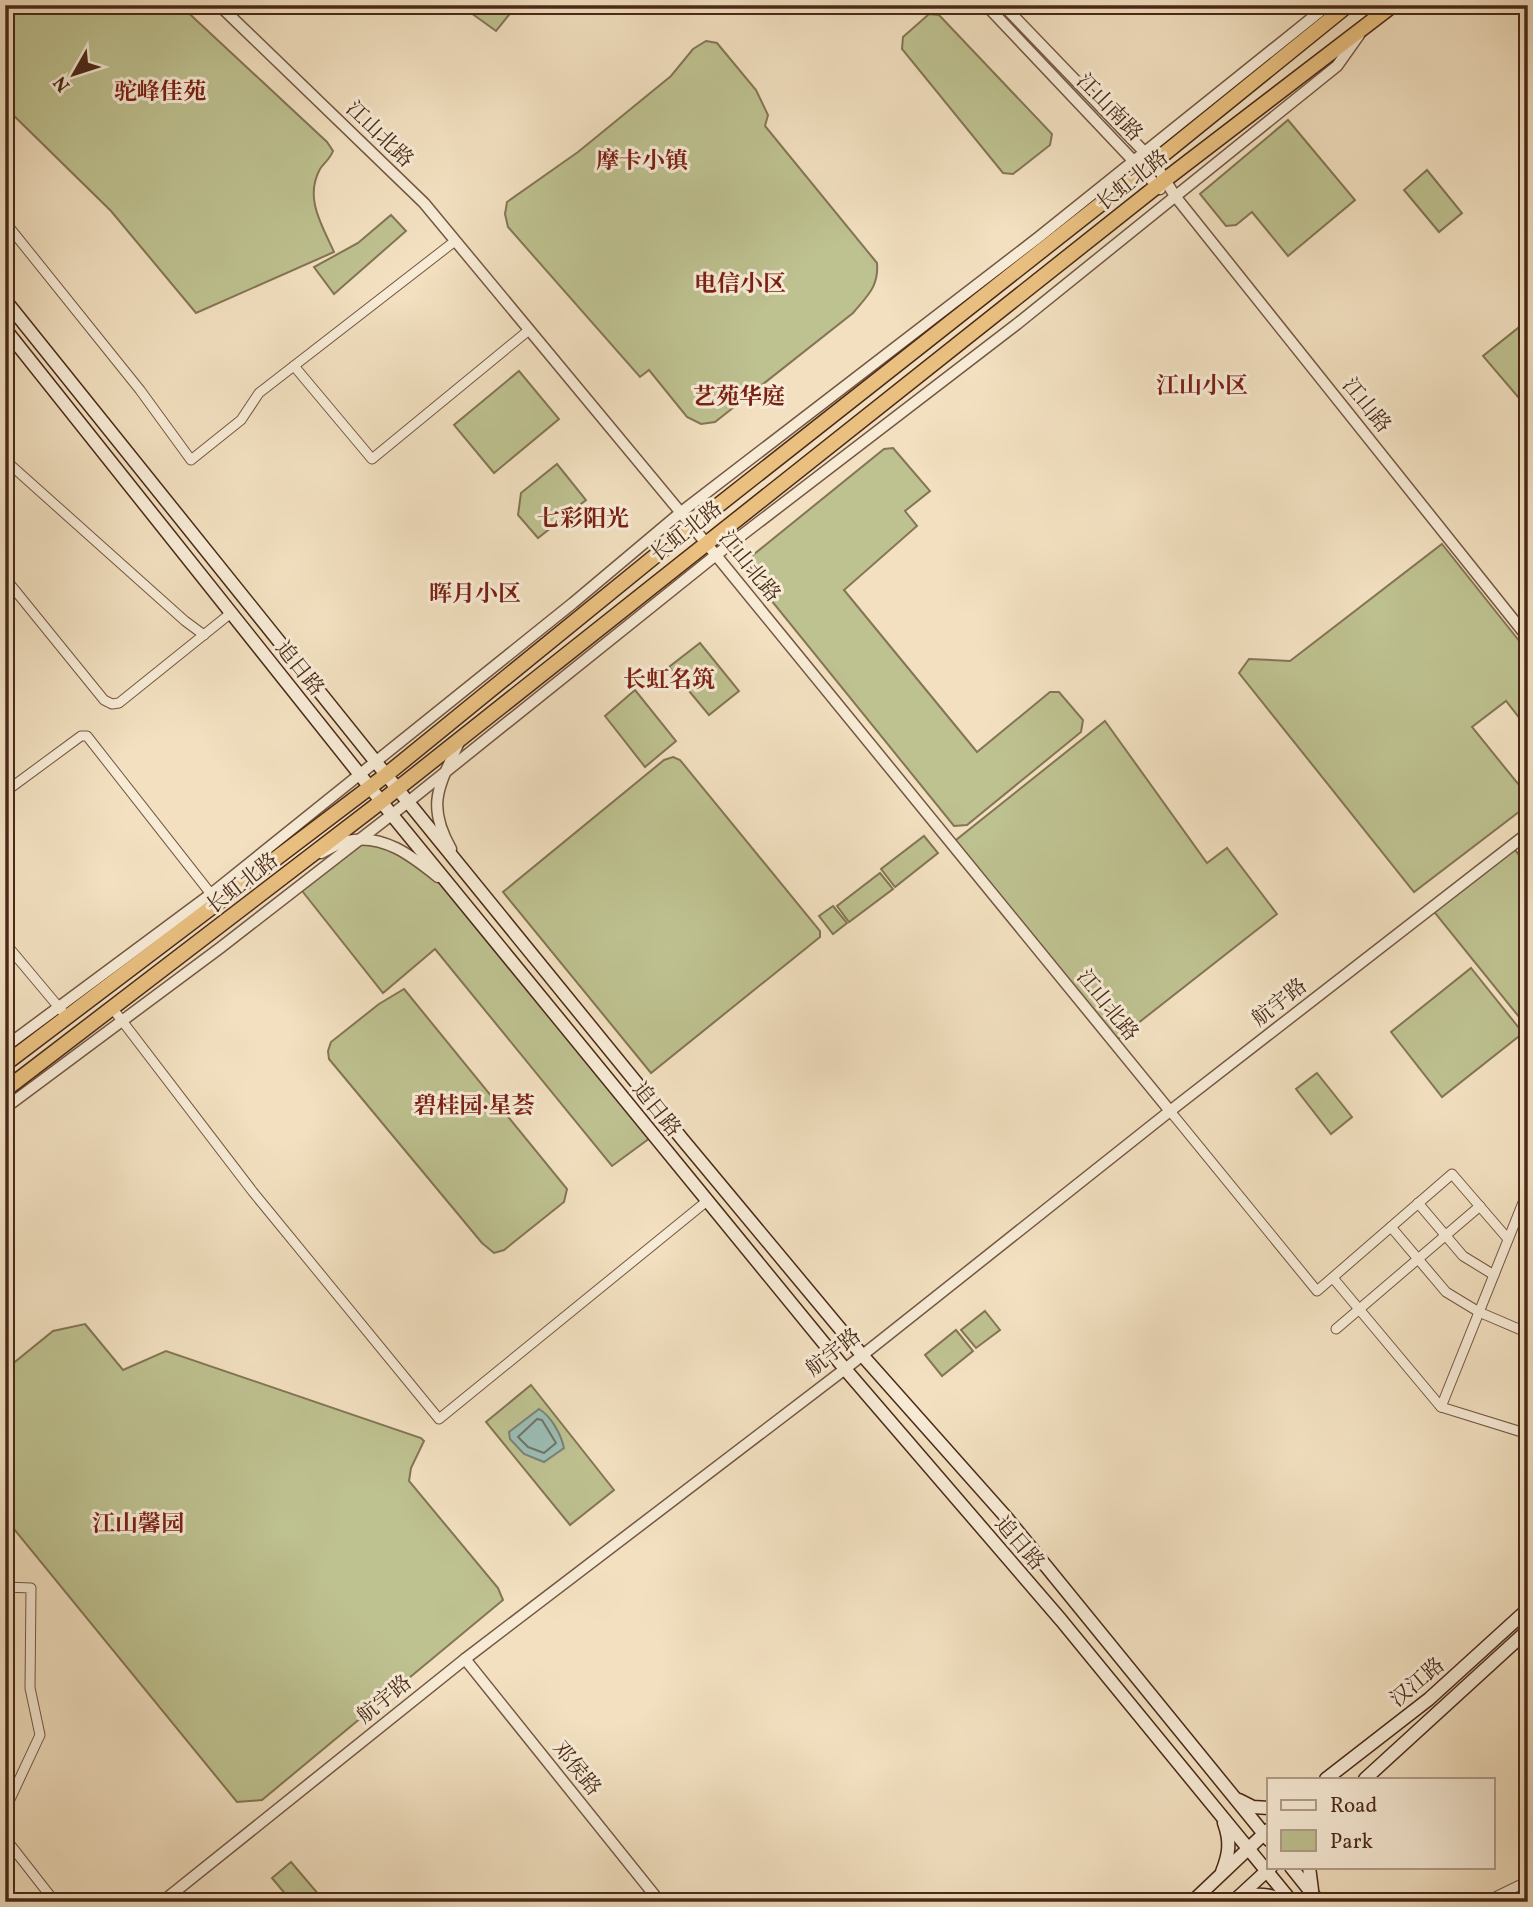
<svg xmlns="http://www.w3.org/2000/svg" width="1533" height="1907" font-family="Vollkorn,'Noto Serif SC',serif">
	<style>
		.green { fill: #bec190; stroke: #847554; stroke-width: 2 }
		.water { fill: #9bbdb5; stroke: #7b8276; stroke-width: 2 }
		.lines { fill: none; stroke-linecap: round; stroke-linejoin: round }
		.shore { stroke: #727366; stroke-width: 2 }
		.minor-casing { stroke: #745742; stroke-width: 11 }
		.tertiary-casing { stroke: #745742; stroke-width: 13 }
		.secondary-casing { stroke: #4a2918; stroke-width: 15 }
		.trunk-casing { stroke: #4a2918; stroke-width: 17 }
		.minor { stroke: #f7ebd6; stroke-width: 9 }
		.tertiary { stroke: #f7ebd6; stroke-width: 10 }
		.secondary { stroke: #f7ebd6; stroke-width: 12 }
		.trunk { stroke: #e9c080; stroke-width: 14 }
		.labels { text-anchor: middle; stroke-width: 6; stroke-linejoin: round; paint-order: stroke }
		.street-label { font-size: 21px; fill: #4a2918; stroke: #f7ebd6 }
		.neighbourhood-label { font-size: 23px; font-weight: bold; fill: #7a1f14; stroke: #f7ebd6 }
	</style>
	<rect width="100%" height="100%" fill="#f2e0c0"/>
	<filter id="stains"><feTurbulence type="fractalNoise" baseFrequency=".00286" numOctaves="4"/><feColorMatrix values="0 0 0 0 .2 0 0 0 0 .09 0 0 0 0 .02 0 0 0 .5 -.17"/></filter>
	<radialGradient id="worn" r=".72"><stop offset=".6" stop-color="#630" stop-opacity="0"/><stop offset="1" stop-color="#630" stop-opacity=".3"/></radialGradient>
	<g class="green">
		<path d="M5,5H180L327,142L333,151C330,159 324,163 320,169C304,198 322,225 334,252L196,313L111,211L5,107Z"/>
		<path d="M460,5H517L496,31Z"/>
		<path d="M929,14L939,15L1052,134L1050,145L1013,174L1003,173L902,49L903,37Z"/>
		<path d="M706,41L717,43L756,90L768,115L765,126L877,263C879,287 867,296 853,313L715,422L701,424L687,417L649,370L640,377L508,227L505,214L507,202L578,152L671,76L693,49Z"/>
		<path d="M1288,120L1355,200L1288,256L1252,212L1236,225L1226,226L1200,194Z"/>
		<path d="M1427,170L1462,213L1439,232L1404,190Z"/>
		<path d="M391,215L406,231L334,294L314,267L358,243Z"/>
		<path d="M1528,320V390L1518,397L1483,356Z"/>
		<path d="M519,371L559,419L494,473L454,425Z"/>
		<path d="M893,448L930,491L905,511L917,526L844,590L977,752L1050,692H1059L1083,720L1081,732L967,825L954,826L750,574L753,555L884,449Z"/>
		<path d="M557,464L586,500L538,538L518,515L521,493Z"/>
		<path d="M1442,544L1528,652V729L1506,701L1472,727L1523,790L1528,787V805L1414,892L1239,673L1249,659L1290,661Z"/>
		<path d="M700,643L739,691L709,715L669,667Z"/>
		<path d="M635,690L676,741L645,767L605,716Z"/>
		<path d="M1105,721L1207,863L1227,848L1277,914L1114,1042L951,844Z"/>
		<path d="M673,757L680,760L820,931V937L651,1073L503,892L664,760Z"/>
		<path d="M924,836L938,853L895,887L881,869Z"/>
		<path d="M360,840L383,842L450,886L654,1135L612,1166L435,949L383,993L299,887Z"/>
		<path d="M1511,845L1528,866V1028L1431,908Z"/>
		<path d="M880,873L893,889L849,922L837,906Z"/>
		<path d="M833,906L847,923L833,934L819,916Z"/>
		<path d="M1471,968L1523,1033L1442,1097L1391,1032Z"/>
		<path d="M404,989L567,1189L564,1202L504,1250L494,1253L482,1243L329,1059L328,1051L331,1042L379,1004Z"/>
		<path d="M1317,1073L1352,1117L1331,1134L1296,1089Z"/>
		<path d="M985,1311L1000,1330L976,1348L961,1330Z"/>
		<path d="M85,1324L123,1370L166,1351L421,1438L424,1441L411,1468L409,1481L498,1588L503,1600L262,1800L237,1802L5,1518V1370L53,1331Z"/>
		<path d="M956,1330L973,1351L942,1376L925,1355Z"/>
		<path d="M531,1385L614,1490L570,1525L486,1422Z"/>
		<path d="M291,1862L325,1902H292L272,1878Z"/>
	</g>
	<path class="water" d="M539,1409C551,1416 561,1434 564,1448L544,1462L524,1454L510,1439L509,1432Z"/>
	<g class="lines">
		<path class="shore" d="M537,1419L542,1420L556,1443L544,1453L528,1447L518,1437Z"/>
		<g class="minor-casing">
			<g id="minor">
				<path d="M5,222L140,390L191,460L241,420L259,393L455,241"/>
				<path d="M294,366L372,459L529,330"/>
				<path d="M5,460L185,621L204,635"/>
				<path d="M5,578L104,700L112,704L119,703L231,613"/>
				<path d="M5,792L81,736H87L211,894"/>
				<path d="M5,943L62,1011"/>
				<path d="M113,1009L253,1192L439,1419L707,1201"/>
				<path d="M1170,1111L1317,1291L1452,1174L1508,1239"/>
				<path d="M1528,1190L1441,1407L1528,1434"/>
				<path d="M1418,1203L1463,1256L1494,1275"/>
				<path d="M1391,1227L1446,1292L1479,1312L1528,1333"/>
				<path d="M1333,1278L1441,1407"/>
				<path d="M1336,1329L1480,1206"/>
				<path d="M5,1587L31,1588L30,1688L40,1735L5,1810"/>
				<path d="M5,1838L55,1902"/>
				<path d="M1485,1902L1528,1881"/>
			</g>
		</g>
		<g class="tertiary-casing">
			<g id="tertiary">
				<path d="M219,5L424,203L706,543L1170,1111"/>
				<path d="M986,5L1160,189"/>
				<path d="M1003,5L1154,162L1175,196L1528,638"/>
				<path d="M451,849C425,803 440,785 460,740"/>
				<path d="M321,853C329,849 338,843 347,841C383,833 412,856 438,877"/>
				<path d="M5,1047L211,894L573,603L680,513L1039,237L1328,5"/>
				<path d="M5,1108L220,948L408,802L716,555L1017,324L1337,66L1359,35"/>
				<path d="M465,1659L660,1902"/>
				<path d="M162,1902L465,1659L845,1369L1170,1111L1528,833"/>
			</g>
		</g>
		<g class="secondary-casing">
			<g id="secondary">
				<path d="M5,300L408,802L683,1140L862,1355L1006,1517L1269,1840"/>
				<path d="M5,329L392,815L845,1369L1061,1620L1292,1902"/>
				<path d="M1326,1779L1429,1699L1528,1609"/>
				<path d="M1365,1779L1528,1630"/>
				<path d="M1239,1800L1253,1807L1269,1808"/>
				<path d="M1291,1867L1319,1902"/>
				<path d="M1309,1867L1312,1890"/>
				<path d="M1222,1872C1229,1854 1231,1842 1224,1823"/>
				<path d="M1240,1896C1257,1894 1270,1893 1286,1902"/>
				<path d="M1192,1902L1268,1830"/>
				<path d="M1233,1902L1271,1867"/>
			</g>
		</g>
		<g class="trunk-casing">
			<g id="trunk">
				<path d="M5,1064L386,775L692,526L1154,162L1348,5"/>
				<path d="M5,1090L382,801L1166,179L1393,5"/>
			</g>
		</g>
		<use href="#minor" class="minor"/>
		<use href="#tertiary" class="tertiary"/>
		<use href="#secondary" class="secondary"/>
		<use href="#trunk" class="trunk"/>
	</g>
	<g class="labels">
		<g class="street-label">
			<text transform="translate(1110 107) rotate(46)" y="7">江山南路</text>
			<text transform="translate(380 134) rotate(44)" y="7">江山北路</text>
			<text transform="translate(1132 180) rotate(-38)" y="7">长虹北路</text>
			<text transform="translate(1367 405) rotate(51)" y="7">江山路</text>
			<text transform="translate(686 531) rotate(-38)" y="7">长虹北路</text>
			<text transform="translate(750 566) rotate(51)" y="7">江山北路</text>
			<text transform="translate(300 668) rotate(51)" y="7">追日路</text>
			<text transform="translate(242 883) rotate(-38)" y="7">长虹北路</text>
			<text transform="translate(1279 1002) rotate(-38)" y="7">航宇路</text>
			<text transform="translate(1108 1005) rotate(51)" y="7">江山北路</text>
			<text transform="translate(657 1109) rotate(51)" y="7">追日路</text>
			<text transform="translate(833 1352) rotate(-38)" y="7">航宇路</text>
			<text transform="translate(1020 1543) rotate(49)" y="7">追日路</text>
			<text transform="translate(1417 1682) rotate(-40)" y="7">汉江路</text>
			<text transform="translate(384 1699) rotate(-39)" y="7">航宇路</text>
			<text transform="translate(577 1768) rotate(51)" y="7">邓侯路</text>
		</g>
		<g class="neighbourhood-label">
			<text x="160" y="99">驼峰佳苑</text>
			<text x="642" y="168">摩卡小镇</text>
			<text x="740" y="291">电信小区</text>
			<text x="1202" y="393">江山小区</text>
			<text x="739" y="404">艺苑华庭</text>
			<text x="583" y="526">七彩阳光</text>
			<text x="475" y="601">晖月小区</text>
			<text x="669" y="687">长虹名筑</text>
			<text x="474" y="1113">碧桂园·星荟</text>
			<text x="138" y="1531">江山馨园</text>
		</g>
	</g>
	<rect width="1533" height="1907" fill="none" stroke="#f2e0c0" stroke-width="28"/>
	<rect x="7" y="7" width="1519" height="1893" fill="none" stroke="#4a2918" stroke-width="3.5"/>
	<rect x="14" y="14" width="1505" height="1879" fill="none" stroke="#4a2918" stroke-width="2"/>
	<rect x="1267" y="1778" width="228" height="91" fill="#f7ebd6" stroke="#b29d8a" stroke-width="2"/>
	<rect x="1281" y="1800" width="35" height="10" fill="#f7ebd6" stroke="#b29d8a" stroke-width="2"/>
	<text x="1330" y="1812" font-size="21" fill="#4a2918">Road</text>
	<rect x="1281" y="1830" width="35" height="21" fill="#bec190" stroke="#b29d8a" stroke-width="2"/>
	<text x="1330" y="1848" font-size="21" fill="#4a2918">Park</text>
	<g transform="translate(74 74) rotate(231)" stroke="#f7ebd6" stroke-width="5" paint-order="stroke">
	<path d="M0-5L12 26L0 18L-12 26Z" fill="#4a2918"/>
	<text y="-10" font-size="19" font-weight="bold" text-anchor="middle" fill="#4a2918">N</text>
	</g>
	<rect width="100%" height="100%" filter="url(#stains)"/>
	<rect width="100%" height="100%" fill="url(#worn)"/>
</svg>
